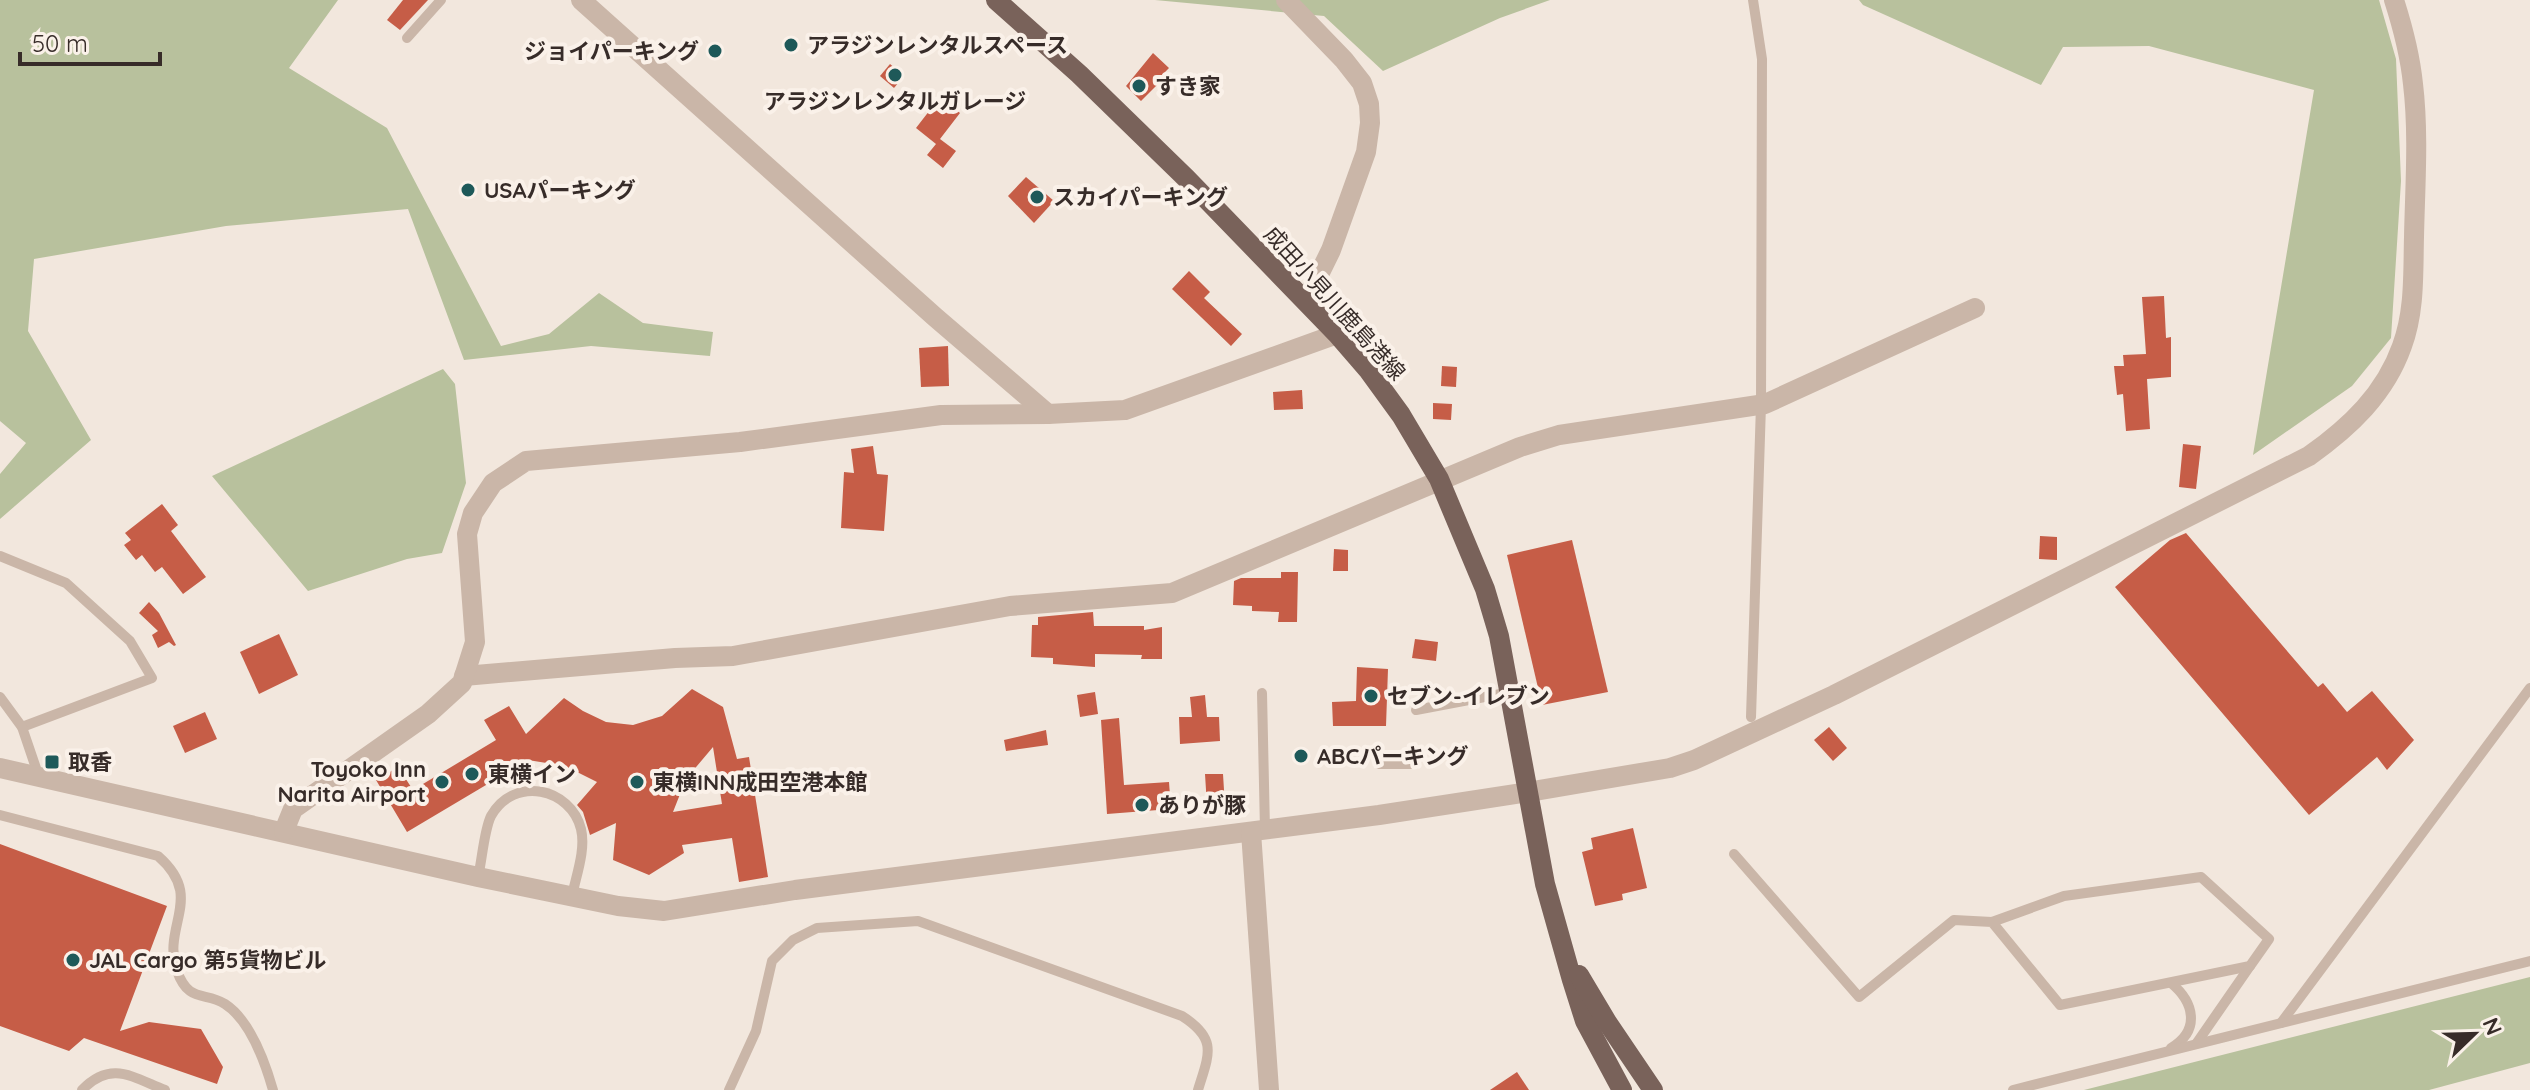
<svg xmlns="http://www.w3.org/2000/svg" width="2530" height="1090" font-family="Quicksand,'Noto Sans JP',sans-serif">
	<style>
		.green { fill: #b8c19d }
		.building { fill: #c65d47; fill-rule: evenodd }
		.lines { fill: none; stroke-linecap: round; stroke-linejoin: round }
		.service { stroke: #cab6a8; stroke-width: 10 }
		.minor { stroke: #cab6a8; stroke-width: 20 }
		.tertiary { stroke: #cab6a8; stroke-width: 20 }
		.primary { stroke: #79625a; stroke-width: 20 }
		.poi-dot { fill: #1e5959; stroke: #faf1e9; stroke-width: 3 }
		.labels { text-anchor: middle; stroke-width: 8; stroke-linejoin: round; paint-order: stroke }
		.poi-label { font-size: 22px; font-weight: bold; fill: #372c29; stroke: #faf1e9; text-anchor: start }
		.street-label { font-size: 22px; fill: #372c29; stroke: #faf1e9 }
	</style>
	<rect width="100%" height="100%" fill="#f2e7dd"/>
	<g class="green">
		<path d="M0,0H338L289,68L387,128L501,346L549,334L599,293L643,323L713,332L710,356L591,346L464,360L408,209L226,226L34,259L28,331L91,440L0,519V474L26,443L0,421Z"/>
		<path d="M1155,0H1550L1500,18L1383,71L1324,16Z"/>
		<path d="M1859,0H2379L2396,59L2401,181L2391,338L2352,386L2253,455L2314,90L2149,46L2063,47L2041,85L1863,5Z"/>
		<path d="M443,369L455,384L466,483L442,553L407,559L308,591L212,476Z"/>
		<path d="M2530,977V1063L2429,1090H2084Z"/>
	</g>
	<g class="building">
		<path d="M403,0H428L400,30L387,20Z"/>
		<path d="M1153,53L1169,68L1159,78L1161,81L1141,101L1126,86Z"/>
		<path d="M890,64L904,76L894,88L880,76Z"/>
		<path d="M940,97L960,113L940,139L956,151L943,168L927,155L936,144L916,128Z"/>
		<path d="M1026,177L1054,201L1034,223L1008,196Z"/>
		<path d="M1189,271L1210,292L1204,298L1242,334L1231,346L1172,289Z"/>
		<path d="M2164,296L2166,338L2171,337V377L2147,379L2150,429L2126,431L2123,394L2117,395L2114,366H2124L2123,355L2146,354L2142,297Z"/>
		<path d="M948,346L949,386L921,387L919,348Z"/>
		<path d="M1442,366L1457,367L1456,387L1441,386Z"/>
		<path d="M1302,390L1303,409L1274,410L1273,392Z"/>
		<path d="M1433,403L1452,404L1451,420L1433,419Z"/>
		<path d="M2183,444L2201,446L2196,489L2179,487Z"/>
		<path d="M873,446L877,474L888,475L884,531L841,528L844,472L854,473L851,449Z"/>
		<path d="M162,504L178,525L171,531L206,577L183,594L162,567L155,572L142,555L136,560L124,545L131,540L125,533Z"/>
		<path d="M2186,533L2318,687L2323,683L2347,712L2372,691L2414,740L2387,770L2377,757L2309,815L2115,587L2170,540Z"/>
		<path d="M2040,536L2057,537V560L2039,559Z"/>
		<path d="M1572,540L1608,692L1542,705L1507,555Z"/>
		<path d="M1334,549L1348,550V571H1333Z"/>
		<path d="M1281,572H1298L1297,622H1278L1279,612L1252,611V606L1233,605L1234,581L1241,578H1281Z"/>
		<path d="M149,602L159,613L176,645L174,646L169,642L158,648L152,635L158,631L139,613Z"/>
		<path d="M1093,612L1094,626H1144V630L1162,627V659H1141L1142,655L1095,654V667L1053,664V658L1031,657L1032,625H1038V617Z"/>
		<path d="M279,634L298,675L259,694L240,652Z"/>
		<path d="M1415,639L1438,642L1436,661L1412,658Z"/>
		<path d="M1357,667L1388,669L1386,726H1333L1332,702L1356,701Z"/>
		<path d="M692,689L723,707L737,759L749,757L768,877L739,882L732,838L682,845L684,853L649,875L613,860L616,823L590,835L583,812L577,805L597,782L565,766L528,760L407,832L376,780L398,767L413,790L496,740L484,720L509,706L526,734L564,698L583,711L606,722L633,725L662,716ZM713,747L722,804L673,812L686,779Z"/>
		<path d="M1095,692L1098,714L1080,717L1077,695Z"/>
		<path d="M1205,695L1207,717H1219L1220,741L1180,744L1179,717H1192L1190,697Z"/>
		<path d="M205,712L217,739L185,753L173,726Z"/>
		<path d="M1119,718L1124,785L1169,782L1171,809L1107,814L1101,720Z"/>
		<path d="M1829,727L1847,748L1833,761L1814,740Z"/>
		<path d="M1046,730L1048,745L1006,751L1004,740Z"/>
		<path d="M1205,774H1223L1225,806L1207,807Z"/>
		<path d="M1633,828L1647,888L1622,894L1623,900L1595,906L1582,852L1593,849L1591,838Z"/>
		<path d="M0,844L167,906L120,1031L149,1022L201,1029L223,1067L217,1084L84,1038L69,1051L0,1026Z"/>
		<path d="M1517,1072L1529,1090H1490Z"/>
	</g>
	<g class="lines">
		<g class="service">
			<path d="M407,38L441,0"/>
			<path d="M0,556L66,583L130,641L152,678L22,727"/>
			<path d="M1262,693L1265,830"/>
			<path d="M0,697L22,727L39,777"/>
			<path d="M1416,710L1511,692"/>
			<path d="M1751,717L1761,405L1762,59L1753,0"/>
			<path d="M1378,764H1416"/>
			<path d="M0,815L158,856C206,898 161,925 177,971C189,1004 205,991 225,1004C251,1021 265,1062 273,1090"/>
			<path d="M1734,854L1859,997L1954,920L1992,922L2064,896L2201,877L2269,939L2250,966L2060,1005L1992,922"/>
			<path d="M478,877C482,861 484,830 491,816C514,775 571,788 581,829C586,850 576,876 572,896"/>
			<path d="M2171,983C2194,1002 2201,1030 2171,1048"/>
			<path d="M2281,1023L2530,688"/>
			<path d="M2196,1044L2250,966"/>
			<path d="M82,1090C111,1060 132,1077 165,1090"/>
			<path d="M729,1090L756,1031L772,961L793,940L817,928L918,921L1182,1016C1218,1039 1209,1054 1198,1090"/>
			<path d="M2013,1090L2530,961"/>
		</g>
		<g class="minor">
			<path d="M581,0L935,317L1048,414"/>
			<path d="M464,676L675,658L733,656L1010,606L1172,593L1520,447L1559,435L1765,404L1975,308"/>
		</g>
		<g class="tertiary">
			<path d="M1286,0L1344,60L1362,83L1369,104L1370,123L1366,152L1331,250L1306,301"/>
			<path d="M0,768L478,877L618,906L664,911L795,890L1379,815L1528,792L1670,768L1694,760L1834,695L2309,456C2350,427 2385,394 2402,346C2415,311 2413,273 2414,237C2415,187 2419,134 2413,84C2410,55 2403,28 2394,0"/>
			<path d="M284,831L293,809L428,714L462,683L475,642L467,534L473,513L493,483L526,461L740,442L941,415L1048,414L1125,410L1337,334"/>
			<path d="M1251,832L1269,1090"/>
		</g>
		<g class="primary">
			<path d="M996,0L1079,74L1187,179L1337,334L1369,371L1401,415L1439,479L1485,589L1499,636L1545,884L1572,980L1585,1021L1622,1090"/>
			<path d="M1579,975L1607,1022L1653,1090"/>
		</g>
	</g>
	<g class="poi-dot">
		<circle cx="791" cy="45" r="8"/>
		<circle cx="715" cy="51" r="8"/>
		<circle cx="895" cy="75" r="8"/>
		<circle cx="1139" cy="86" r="8"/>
		<circle cx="468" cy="190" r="8"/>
		<circle cx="1037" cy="197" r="8"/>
		<circle cx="1371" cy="696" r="8"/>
		<circle cx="1301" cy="756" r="8"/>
		<rect x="44" y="754" width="16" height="16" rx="4"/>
		<circle cx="472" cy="774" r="8"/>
		<circle cx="442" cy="782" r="8"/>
		<circle cx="637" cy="782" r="8"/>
		<circle cx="1142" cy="805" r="8"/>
		<circle cx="73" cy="960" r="8"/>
	</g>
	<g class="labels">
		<g class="poi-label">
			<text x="807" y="53">アラジンレンタルスペース</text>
			<text x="699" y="59" text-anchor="end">ジョイパーキング</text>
			<text x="1155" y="94">すき家</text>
			<text x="895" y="109" text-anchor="middle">アラジンレンタルガレージ</text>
			<text x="484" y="198">USAパーキング</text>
			<text x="1053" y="205">スカイパーキング</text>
			<text x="1387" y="704">セブン-イレブン</text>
			<text x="1317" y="764">ABCパーキング</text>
			<text x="68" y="770">取香</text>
			<text x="426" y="777" text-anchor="end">Toyoko Inn<tspan x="426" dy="25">Narita Airport</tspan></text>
			<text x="488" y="782">東横イン</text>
			<text x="653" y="790">東横INN成田空港本館</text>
			<text x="1158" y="813">ありが豚</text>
			<text x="89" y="968">JAL Cargo 第5貨物ビル</text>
		</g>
		<g class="street-label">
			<text transform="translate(1335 303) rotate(48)" y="8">成田小見川鹿島港線</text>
		</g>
	</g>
	<g transform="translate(2474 1034) rotate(67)" stroke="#faf1e9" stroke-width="6" paint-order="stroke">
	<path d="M0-6L14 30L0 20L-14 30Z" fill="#372c29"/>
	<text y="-12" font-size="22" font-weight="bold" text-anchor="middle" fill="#372c29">N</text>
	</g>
	<path d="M20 52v12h140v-12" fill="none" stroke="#372c29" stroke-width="4"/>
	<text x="32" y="52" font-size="24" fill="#372c29" stroke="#faf1e9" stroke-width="6" paint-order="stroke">50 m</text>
</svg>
